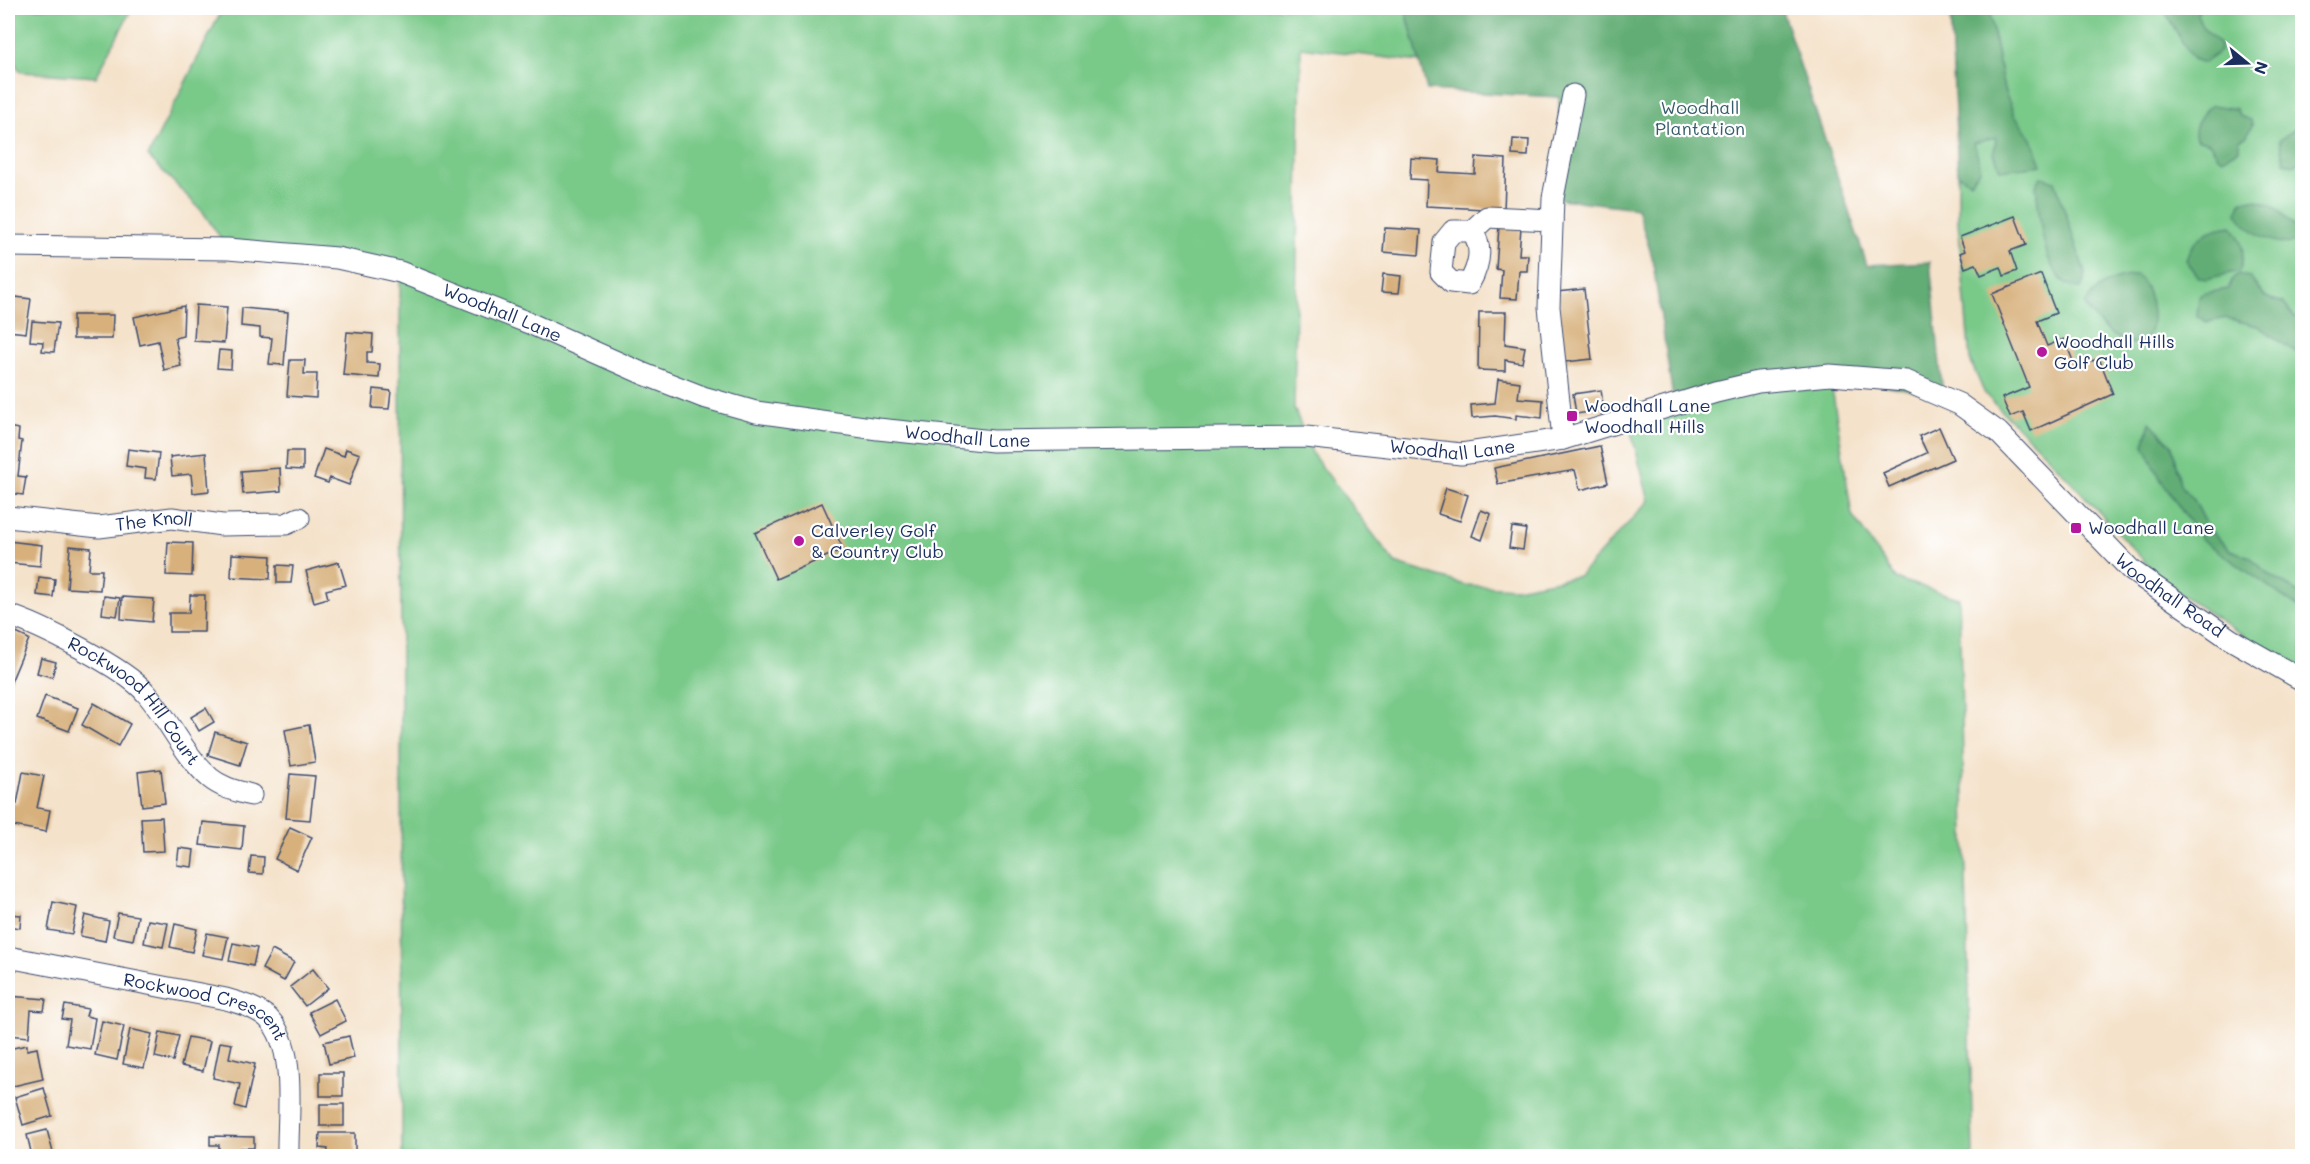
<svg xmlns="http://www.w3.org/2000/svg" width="2310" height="1164" font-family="Mali,sans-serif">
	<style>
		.green { fill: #79c989; stroke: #4a7c74; stroke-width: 1.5 }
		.forest { fill: #62ad75; stroke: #3e6e6a; stroke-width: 1.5 }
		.building { fill: #d7b07b }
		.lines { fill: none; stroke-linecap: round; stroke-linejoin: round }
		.minor-casing { stroke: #3c4a6e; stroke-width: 23 }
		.minor { stroke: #fff; stroke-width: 21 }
		.poi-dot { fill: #b5179e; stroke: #fff; stroke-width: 2 }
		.labels { text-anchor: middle; stroke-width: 4.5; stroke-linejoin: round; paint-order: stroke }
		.park-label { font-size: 18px; fill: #375d6b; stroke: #fff }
		.street-label { font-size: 18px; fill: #1b2f5e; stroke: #fff }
		.poi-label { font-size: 18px; fill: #1b2f5e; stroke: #fff; text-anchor: start }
	</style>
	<rect width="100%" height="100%" fill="#fff"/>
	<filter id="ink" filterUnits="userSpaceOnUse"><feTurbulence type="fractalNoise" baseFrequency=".0167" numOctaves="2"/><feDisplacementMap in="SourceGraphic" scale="12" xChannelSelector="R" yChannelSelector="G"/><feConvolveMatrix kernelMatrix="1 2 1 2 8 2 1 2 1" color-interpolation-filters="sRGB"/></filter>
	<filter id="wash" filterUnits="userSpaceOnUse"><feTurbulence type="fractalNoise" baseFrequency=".008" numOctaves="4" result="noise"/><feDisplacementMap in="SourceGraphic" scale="24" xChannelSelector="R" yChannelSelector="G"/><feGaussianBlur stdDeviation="1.35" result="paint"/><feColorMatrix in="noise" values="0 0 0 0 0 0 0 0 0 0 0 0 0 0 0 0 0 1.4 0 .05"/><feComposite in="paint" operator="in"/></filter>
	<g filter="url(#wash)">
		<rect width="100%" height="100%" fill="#f4e2ca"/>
		<g class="green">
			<path d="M8,8H132L96,77L21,72L8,54Z"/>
			<path d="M223,8H1405L1421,62L1301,47L1294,408L1313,455L1395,563L1465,585L1516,588L1579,576L1649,501L1628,420L1830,375L1852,515L1896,579L1959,598L1973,1156H1270L1264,1154L1263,1156H402L400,272L228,249L203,212L148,156Z"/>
			<path d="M1950,8H2302V667L2250,640L2185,597L2156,574L2052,461L1985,394L1970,360L1958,222V160Z"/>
		</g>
		<g class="forest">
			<path d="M1405,8H1781L1867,265L1930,262L1943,396L1830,375L1674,405L1652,257L1637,208L1553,198L1560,161L1559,97L1427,90Z"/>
			<path d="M1950,8H1989L2004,90L2015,116L2032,139L2042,165L2000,170L1994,153L1996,138L1974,143L1981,169L1970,182L1958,174Z"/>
			<path d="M2163,8H2200L2197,14L2202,26L2220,45V51L2204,63L2193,59L2188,52Z"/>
			<path d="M2212,105L2236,109L2240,116L2251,120L2252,125L2246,137L2239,140V149L2223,159L2219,157L2209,143L2196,139C2192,126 2202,112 2212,105Z"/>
			<path d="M2295,129H2302V161L2293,165L2284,162L2279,140Z"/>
			<path d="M2041,177L2055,181L2085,273V281L2081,288C2041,286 2040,215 2036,186Z"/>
			<path d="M2242,200C2273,197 2280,212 2299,231L2297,242C2276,248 2247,232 2237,213Z"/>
			<path d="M2231,226C2243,238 2246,256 2239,271L2206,279L2199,277L2186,260C2191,238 2211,228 2231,226Z"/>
			<path d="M2238,274L2250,278L2265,297L2283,303L2294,316L2302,319V356L2257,326L2226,318L2207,322L2197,316L2199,297L2205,293L2228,289L2233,278Z"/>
			<path d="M2137,275C2153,290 2159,330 2141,345C2116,343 2098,326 2085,305C2095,285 2115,277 2137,275Z"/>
			<path d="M2150,422L2172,445L2180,484L2194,500L2209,529L2230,550L2250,557L2266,572L2302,595V610L2201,539L2161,480L2144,445Z"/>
		</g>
		<g id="blocks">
			<g class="building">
				<path d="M1513,139L1529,140L1528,156L1512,155Z"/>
				<path d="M1476,157L1506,159L1504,210L1426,206L1427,180L1410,179L1411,158L1440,160L1439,172L1475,174Z"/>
				<path d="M2015,216L2026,245L2010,251L2017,271L2004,276L2001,267L1981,275L1976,264L1965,268L1960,253L1965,251L1960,237Z"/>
				<path d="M1499,226L1521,227L1519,255H1528L1527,271H1519L1517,299L1500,298L1502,270L1496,269Z"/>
				<path d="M1385,228L1421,230L1419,255L1383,252Z"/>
				<path d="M1383,274L1401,276L1399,293L1381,292Z"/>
				<path d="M2041,274L2056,313L2037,321L2047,346L2064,339L2076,368L2099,358L2113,394L2031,431L2023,412L2010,417L2002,398L2029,387L1992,294Z"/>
				<path d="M1584,289L1592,359L1565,362L1557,292Z"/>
				<path d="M8,296L31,299L26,333L8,331Z"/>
				<path d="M196,305L227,307L224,343L194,341Z"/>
				<path d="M184,306L183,336L175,338L181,366L164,370L158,341L140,345L134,317Z"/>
				<path d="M242,308L288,312L284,365L269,364L272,338L260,337V328L241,326Z"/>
				<path d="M1479,312H1506L1505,344L1525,347L1522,363L1505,360V371L1478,370Z"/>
				<path d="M73,315H113L112,339H73Z"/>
				<path d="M32,321L58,323L54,352L42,351L43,342L30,341Z"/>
				<path d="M347,332L373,334L372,352H367V363L380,364L379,378L343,375Z"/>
				<path d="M219,350L232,351L231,369L217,368Z"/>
				<path d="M290,360H305L304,374H317L316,398L287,396Z"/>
				<path d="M1498,379L1520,382L1518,398L1543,400L1542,418L1516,415V419L1495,416L1472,418L1471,405L1495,403Z"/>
				<path d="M374,389L391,391L389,409L372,408Z"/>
				<path d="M1601,390L1604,410L1576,414L1573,394Z"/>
				<path d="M8,427L19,429L18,440L22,441L18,476L26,477L23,495L8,493Z"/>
				<path d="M1939,427L1953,459L1889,487L1883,473L1927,453L1919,436Z"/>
				<path d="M1600,446L1608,483L1580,490L1575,470L1498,484L1494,468Z"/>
				<path d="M128,449L159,453L156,479L145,478L146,469L126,466Z"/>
				<path d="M324,449L344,456L346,449L360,454L349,485L330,478L328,483L314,478Z"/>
				<path d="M287,451H303V470L286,469Z"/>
				<path d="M206,453L209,491L193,493L191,474L172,476L170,457Z"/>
				<path d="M280,468L281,491L243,494L241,471Z"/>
				<path d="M1446,488L1468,495L1460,521L1438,514Z"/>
				<path d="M822,503L843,549L776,579L755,533Z"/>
				<path d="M1481,510L1491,514L1482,540L1472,536Z"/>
				<path d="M1512,527L1526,529L1523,550L1509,548Z"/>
				<path d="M8,541L42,545L40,566L8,563Z"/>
				<path d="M168,542L193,543L192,576L166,575Z"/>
				<path d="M70,546L91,548L89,570H102L100,590L67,588Z"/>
				<path d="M232,554L271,556L270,579L231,577Z"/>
				<path d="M339,562L346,585L326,590L328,598L314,602L306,571Z"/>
				<path d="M277,565L293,566L291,583H277Z"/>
				<path d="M39,577L55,579L53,597L37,595Z"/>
				<path d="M190,595H205L204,632H169V613H189Z"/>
				<path d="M104,596L120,598L117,616L102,614Z"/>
				<path d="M122,597L154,599L152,622L121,619Z"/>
				<path d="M8,629L29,639L8,689Z"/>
				<path d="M41,658L56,662L52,677L37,673Z"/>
				<path d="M45,696L78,708L69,731L37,719Z"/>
				<path d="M94,703L130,724L118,746L82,725Z"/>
				<path d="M206,708L214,722L199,731L191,717Z"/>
				<path d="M309,725L315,762L291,766L285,730Z"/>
				<path d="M215,732L247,742L240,765L208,755Z"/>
				<path d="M161,769L165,803L142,806L138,772Z"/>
				<path d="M23,772L44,776L37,808L50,810L46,832L8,825V802L17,804Z"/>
				<path d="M290,774L315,776L310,820L286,818Z"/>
				<path d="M162,817L164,851L143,852L141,818Z"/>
				<path d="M203,822L244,826L242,850L200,845Z"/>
				<path d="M290,827L312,837L297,870L275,859Z"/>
				<path d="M179,848L194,850L192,867L177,865Z"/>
				<path d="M251,856L264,857L263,874L249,873Z"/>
				<path d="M53,902L77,907L72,934L48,930Z"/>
				<path d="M118,913L138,916L133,940L113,936Z"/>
				<path d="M8,914L21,915L20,928L8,926Z"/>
				<path d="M85,915L109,921L105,941L80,936Z"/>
				<path d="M148,920L168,923L163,947L144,943Z"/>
				<path d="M175,924L197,929L192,952L170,947Z"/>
				<path d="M207,933L228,937L223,959L202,955Z"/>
				<path d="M233,943L257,948L253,966L229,961Z"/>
				<path d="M272,950L294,962L284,981L262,969Z"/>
				<path d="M313,969L328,988L305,1006L290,987Z"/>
				<path d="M8,996L46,999L44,1011L31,1010L29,1037L8,1035Z"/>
				<path d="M335,999L346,1021L321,1034L309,1012Z"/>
				<path d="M65,1005L88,1009L86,1016L95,1018L90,1049L66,1045L70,1020L62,1019Z"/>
				<path d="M102,1021L124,1026L117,1060L95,1055Z"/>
				<path d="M130,1029L152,1034L144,1068L123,1064Z"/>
				<path d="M160,1032L179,1036L173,1061L155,1057Z"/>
				<path d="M349,1036L354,1058L329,1064L324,1042Z"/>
				<path d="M188,1037L210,1041L203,1071L181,1066Z"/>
				<path d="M220,1042L232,1044L229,1058L255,1064L245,1109L235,1106L240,1084L213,1078Z"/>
				<path d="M27,1045V1050L37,1048L43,1079L9,1087L8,1049Z"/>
				<rect x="320" y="1073" width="23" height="23"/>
				<path d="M44,1088L52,1116L23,1125L15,1097Z"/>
				<rect x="320" y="1104" width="24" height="22"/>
				<path d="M47,1130L54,1156H32L27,1135Z"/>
				<path d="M320,1133H355V1156H327L328,1149L319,1148Z"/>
				<path d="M210,1136L254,1137V1148H241V1156H219V1145H210Z"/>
			</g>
		</g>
	</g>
	<g filter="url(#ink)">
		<use href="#blocks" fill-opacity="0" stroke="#3c4a6e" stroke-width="1.5"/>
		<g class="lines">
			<g class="minor-casing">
				<g id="minor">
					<path d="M1472,231C1484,248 1479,266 1469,284L1451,282L1441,272L1444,242L1453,231H1472L1487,217L1552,220"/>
					<path id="s1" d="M8,246L228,249L337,258L400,272L529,323L644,374L703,397L756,412L878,429L993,441L1306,437L1461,454L1563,439L1716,392L1758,382L1830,375L1906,381L1959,404L1998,432L2131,570L2230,639L2302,680"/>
					<path d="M1563,439L1549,307L1553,198L1573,95"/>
					<path id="s2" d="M8,517L99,527L172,518L222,525L286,524L299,518"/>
					<path id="s3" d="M8,615C40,625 125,668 146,693C168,718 185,757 210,778C222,788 237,791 251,795"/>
					<path id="s4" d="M8,957L226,999C240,1003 257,1008 268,1018C298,1048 287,1117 288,1156"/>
				</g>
			</g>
			<use href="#minor" class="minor"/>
		</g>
	</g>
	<g class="poi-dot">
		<circle cx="2042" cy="352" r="6"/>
		<rect x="1566" y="410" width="12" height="12" rx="3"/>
		<rect x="2070" y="522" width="12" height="12" rx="3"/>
		<circle cx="799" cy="541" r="6"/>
	</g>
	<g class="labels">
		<g class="park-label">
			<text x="1700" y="114">Woodhall<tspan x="1700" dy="21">Plantation</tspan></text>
		</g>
		<g class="street-label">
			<text dy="6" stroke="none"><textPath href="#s1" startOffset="504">Woodhall Lane</textPath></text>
			<text dy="6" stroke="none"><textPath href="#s1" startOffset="990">Woodhall Lane</textPath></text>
			<text dy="6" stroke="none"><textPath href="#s1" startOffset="1476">Woodhall Lane</textPath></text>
			<text dy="6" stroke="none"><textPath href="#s2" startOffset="147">The Knoll</textPath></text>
			<text dy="6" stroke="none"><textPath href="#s1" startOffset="2283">Woodhall Road</textPath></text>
			<text dy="6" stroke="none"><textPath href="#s3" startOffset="156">Rockwood Hill Court</textPath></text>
			<text dy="6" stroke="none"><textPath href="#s4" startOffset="206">Rockwood Crescent</textPath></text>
		</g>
		<g class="poi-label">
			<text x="2054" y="348">Woodhall Hills<tspan x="2054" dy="21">Golf Club</tspan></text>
			<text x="1584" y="412">Woodhall Lane<tspan x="1584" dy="21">Woodhall Hills</tspan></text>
			<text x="2088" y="534">Woodhall Lane</text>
			<text x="811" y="537">Calverley Golf<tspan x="811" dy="21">&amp; Country Club</tspan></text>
		</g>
	</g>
	<rect width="2310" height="1164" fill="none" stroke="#fff" stroke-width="30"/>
	<g transform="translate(2247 63) rotate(109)" stroke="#ffffff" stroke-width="4.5" paint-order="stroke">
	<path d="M0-4.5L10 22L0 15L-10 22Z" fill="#1b2f5e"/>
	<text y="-9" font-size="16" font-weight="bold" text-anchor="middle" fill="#1b2f5e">N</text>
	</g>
</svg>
